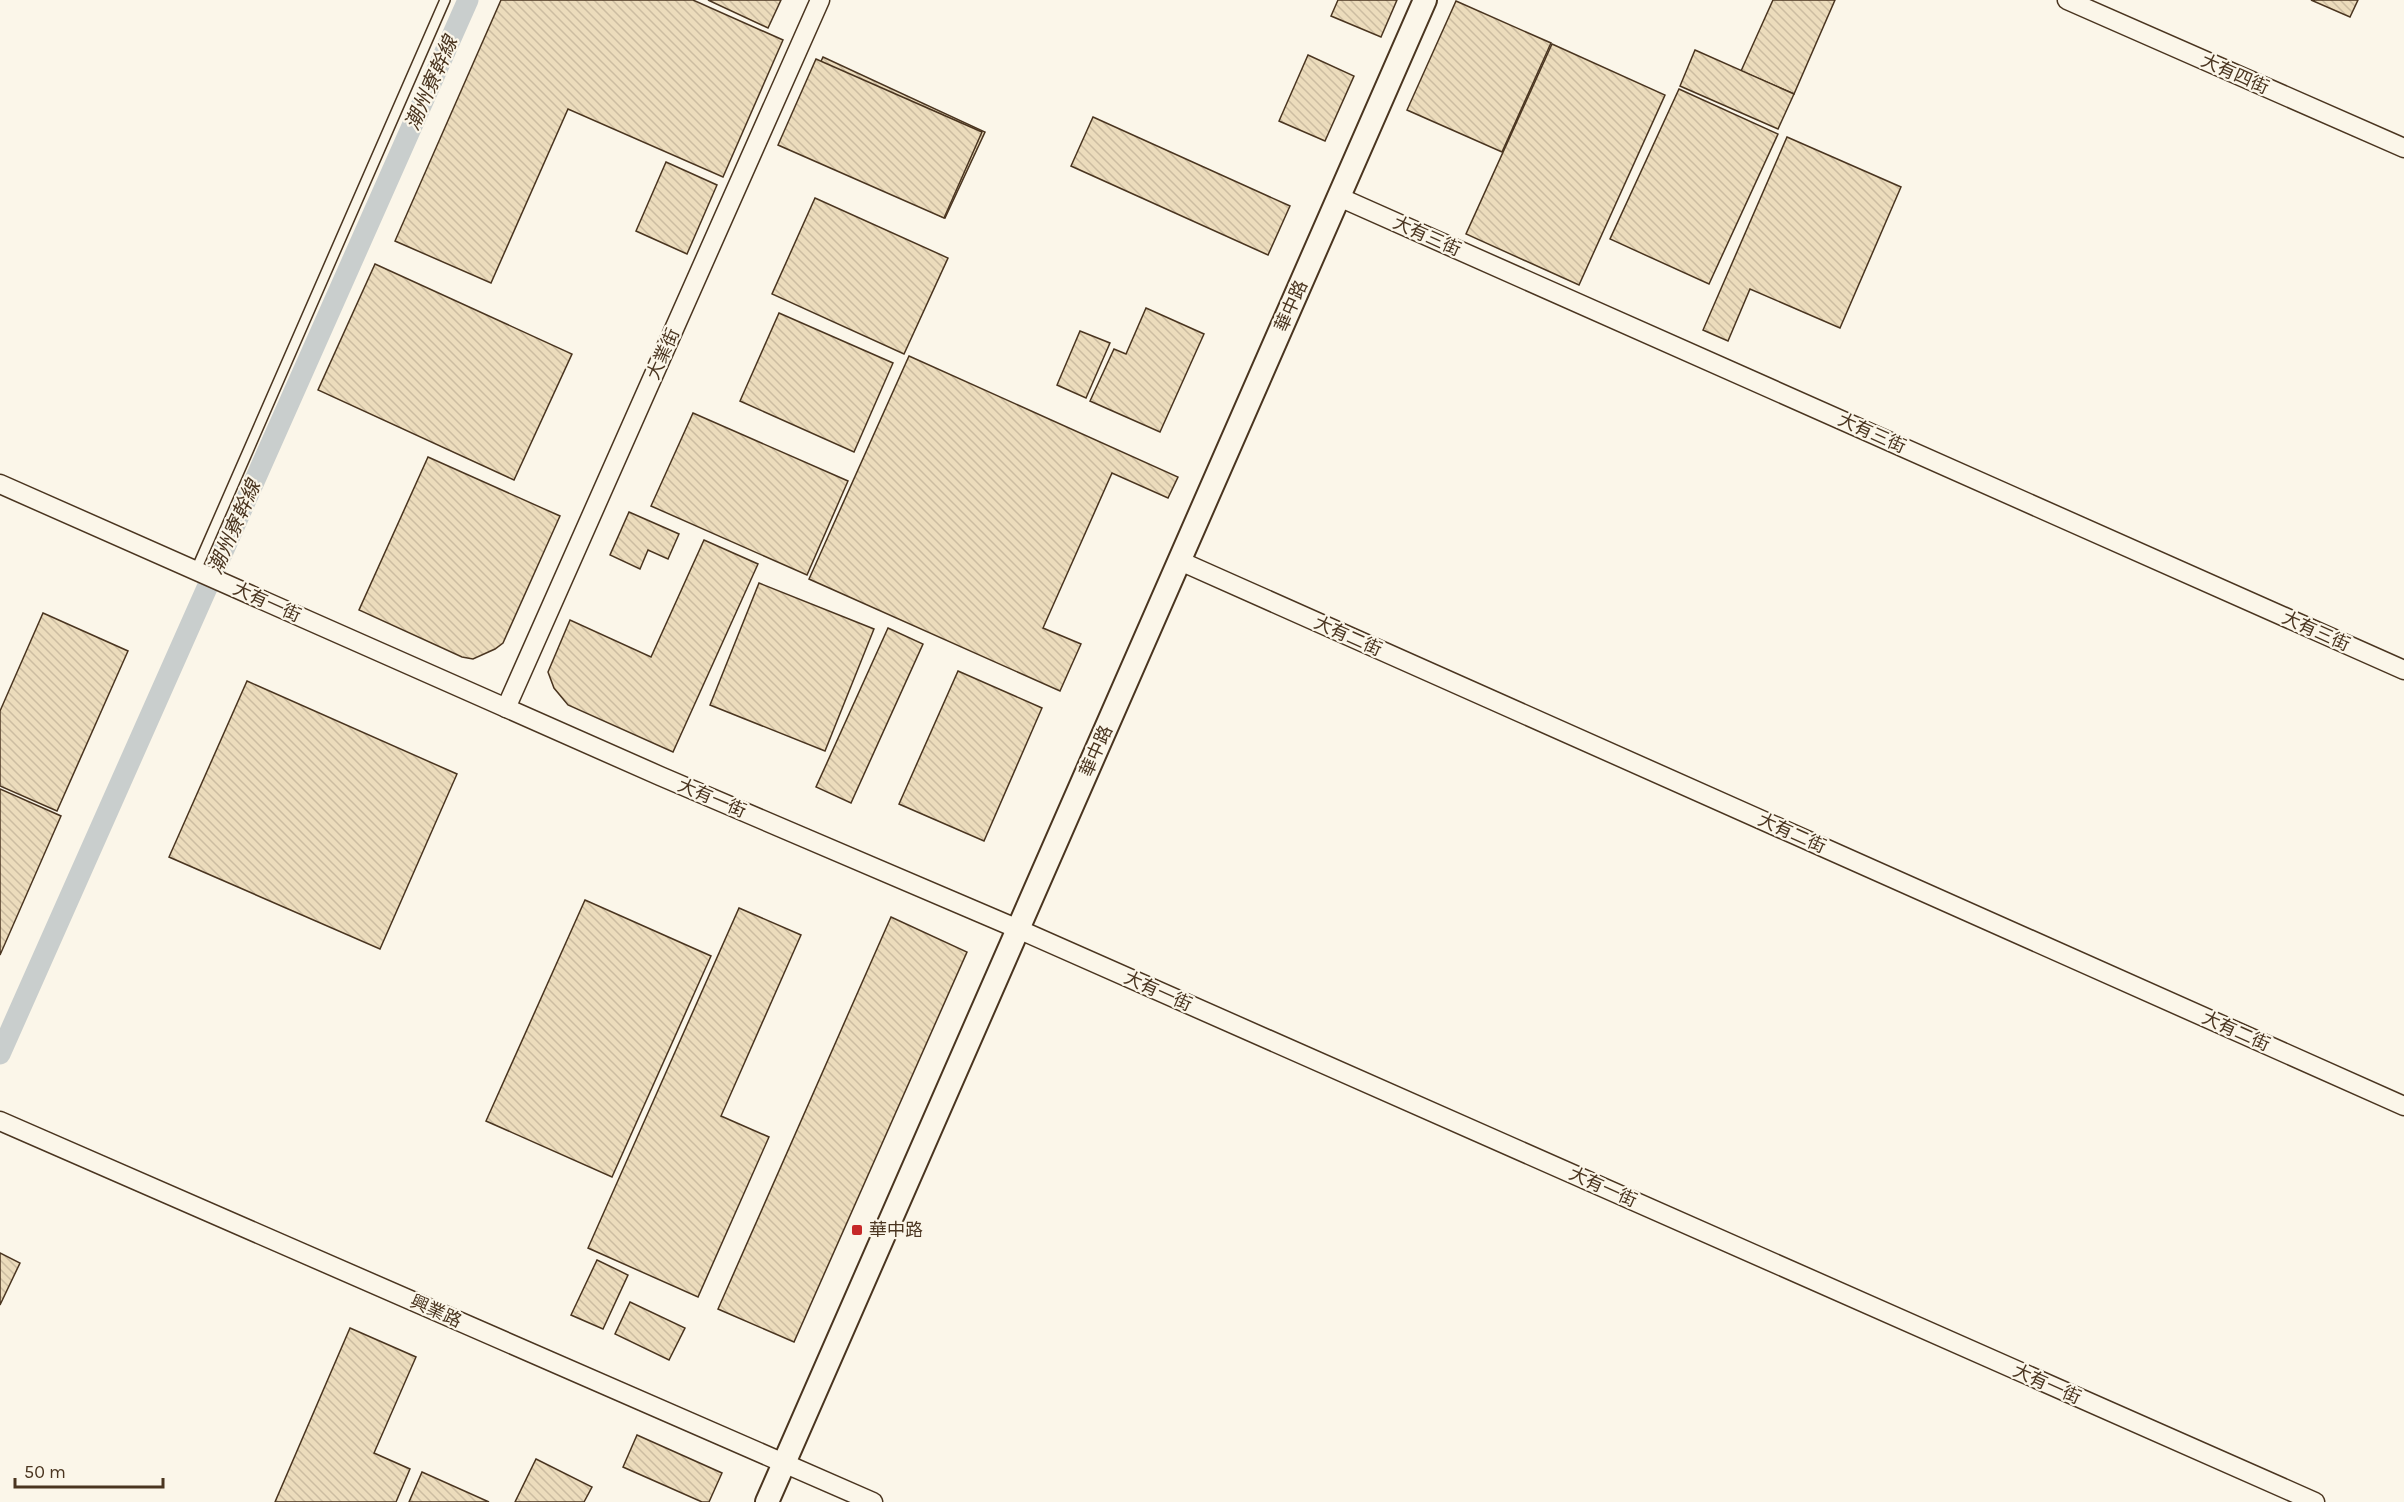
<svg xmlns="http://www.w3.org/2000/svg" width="2404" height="1502" font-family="Karla,'Noto Sans TC',sans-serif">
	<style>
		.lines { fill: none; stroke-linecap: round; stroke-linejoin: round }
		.canal { stroke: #c9cecd; stroke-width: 21 }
		.building { fill: url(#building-back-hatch); stroke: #4a3520; stroke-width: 1.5 }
		.service-casing { stroke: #4a3520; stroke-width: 12 }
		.minor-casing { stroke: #4a3520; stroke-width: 21 }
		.tertiary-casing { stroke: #4a3520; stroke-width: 26 }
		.service { stroke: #fbf6e9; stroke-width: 9 }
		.minor { stroke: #fbf6e9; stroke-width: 18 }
		.tertiary { stroke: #fbf6e9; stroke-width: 22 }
		.poi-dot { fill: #c62828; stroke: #fbf6e9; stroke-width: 2 }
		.labels { text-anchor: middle; stroke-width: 4.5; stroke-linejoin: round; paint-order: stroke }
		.street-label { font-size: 18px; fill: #4a3520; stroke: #fbf6e9 }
		.poi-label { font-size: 18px; fill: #4a3520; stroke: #fbf6e9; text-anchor: start }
		.water-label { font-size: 20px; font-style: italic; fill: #4a3520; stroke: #fbf6e9 }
	</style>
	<defs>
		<pattern id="building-back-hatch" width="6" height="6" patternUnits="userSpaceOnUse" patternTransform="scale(1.5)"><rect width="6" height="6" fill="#ecdcbc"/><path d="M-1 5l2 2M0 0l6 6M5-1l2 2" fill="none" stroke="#ccbda1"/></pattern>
	</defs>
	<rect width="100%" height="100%" fill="#fbf6e9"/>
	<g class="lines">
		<path class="canal" d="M0,1054L468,0"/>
	</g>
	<g class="building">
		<path d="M501,0H693L783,40L723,177L568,109L491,283L395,241Z"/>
		<path d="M708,0H781L768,28Z"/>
		<path d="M1338,0H1397L1381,37L1331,16Z"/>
		<path d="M1773,0H1835L1794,94L1741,71Z"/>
		<path d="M2311,0H2358L2350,17Z"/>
		<path d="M1456,1L1551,43L1502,152L1407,110Z"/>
		<path d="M1552,44L1665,95L1579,285L1466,234Z"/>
		<path d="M1695,50L1794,94L1778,129L1680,86Z"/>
		<path d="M1308,55L1354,76L1325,141L1279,121Z"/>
		<path d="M823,57L985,132L945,218L783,143Z"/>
		<path d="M816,59L982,132L944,218L778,145Z"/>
		<path d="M1679,89L1778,134L1709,284L1610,239Z"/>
		<path d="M1093,117L1290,206L1268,255L1071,166Z"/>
		<path d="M1787,137L1901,187L1840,328L1750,289L1728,341L1703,330Z"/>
		<path d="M666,162L717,185L687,254L636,231Z"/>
		<path d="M815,198L948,258L904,354L772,294Z"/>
		<path d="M375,264L572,354L514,480L318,390Z"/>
		<path d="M1146,308L1204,334L1160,432L1090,401L1114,349L1126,354Z"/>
		<path d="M779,313L893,363L854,452L740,401Z"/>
		<path d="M1080,331L1110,343L1086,398L1057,385Z"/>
		<path d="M909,356L1178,477L1168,498L1112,473L1043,628L1081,644L1060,691L809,579Z"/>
		<path d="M693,413L848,481L807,575L651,506Z"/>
		<path d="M428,457L560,516L503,643L495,649L473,659L462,657L359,610Z"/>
		<path d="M629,512L679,534L668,559L648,550L640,569L610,555Z"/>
		<path d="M704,540L758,564L673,752L568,705L554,688L548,672L570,620L651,657Z"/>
		<path d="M759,583L874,629L825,751L710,705Z"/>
		<path d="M43,613L128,651L57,811L0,786V711Z"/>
		<path d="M888,628L923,644L851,803L816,787Z"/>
		<path d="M958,671L1042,708L984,841L899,804Z"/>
		<path d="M247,681L457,774L380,949L169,857Z"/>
		<path d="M0,789L61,816L0,955Z"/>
		<path d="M585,900L711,956L612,1177L486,1121Z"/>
		<path d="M739,908L801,935L721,1116L769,1137L698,1297L588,1248Z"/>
		<path d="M891,917L967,952L794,1342L718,1309Z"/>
		<path d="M0,1253L20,1263L0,1305Z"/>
		<path d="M597,1260L628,1275L603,1329L571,1315Z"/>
		<path d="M630,1302L685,1328L669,1360L615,1334Z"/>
		<path d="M350,1328L416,1357L374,1453L410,1469L396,1502H275Z"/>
		<path d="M637,1435L722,1473L709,1502H702L623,1467Z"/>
		<path d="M536,1459L592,1487L584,1502H515Z"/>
		<path d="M422,1472L489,1502H409Z"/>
	</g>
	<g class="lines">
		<g class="service-casing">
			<path id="service" d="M196,570L445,0"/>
		</g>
		<g class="minor-casing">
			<g id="minor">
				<path d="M2067,0L2404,148"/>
				<path d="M1339,197L2404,670"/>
				<path d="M0,484L660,776L1018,929L2315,1502"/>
				<path d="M1180,561L2404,1106"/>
				<path d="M506,708L820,0"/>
				<path d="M0,1121L873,1502"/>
			</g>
		</g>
		<g class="tertiary-casing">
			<path id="tertiary" d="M767,1502L1425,0"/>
		</g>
		<use href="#service" class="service"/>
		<use href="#minor" class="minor"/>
		<use href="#tertiary" class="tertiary"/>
	</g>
	<rect class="poi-dot" x="851" y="1224" width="12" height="12" rx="3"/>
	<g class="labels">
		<g class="street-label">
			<text transform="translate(2235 74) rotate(24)" y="6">大有四街</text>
			<text transform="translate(1427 236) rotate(24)" y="6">大有三街</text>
			<text transform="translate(1291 306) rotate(-66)" y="6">華中路</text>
			<text transform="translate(663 354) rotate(-66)" y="6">大業街</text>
			<text transform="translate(1872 433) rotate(24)" y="6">大有三街</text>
			<text transform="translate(267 602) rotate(24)" y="6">大有一街</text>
			<text transform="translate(2316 631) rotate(24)" y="6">大有三街</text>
			<text transform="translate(1348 636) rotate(24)" y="6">大有二街</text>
			<text transform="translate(1096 751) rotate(-66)" y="6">華中路</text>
			<text transform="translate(712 798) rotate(23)" y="6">大有一街</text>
			<text transform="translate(1792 833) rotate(24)" y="6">大有二街</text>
			<text transform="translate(1158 991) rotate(24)" y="6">大有一街</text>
			<text transform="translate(2236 1031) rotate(24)" y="6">大有二街</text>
			<text transform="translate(1603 1187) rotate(24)" y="6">大有一街</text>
			<text transform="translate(436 1311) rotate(24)" y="6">興業路</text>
			<text transform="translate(2047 1384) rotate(24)" y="6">大有一街</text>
		</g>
		<g class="poi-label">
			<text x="869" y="1236">華中路</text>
		</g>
		<g class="water-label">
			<text transform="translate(431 83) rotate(-66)" y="7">潮州寮幹線</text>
			<text transform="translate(234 527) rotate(-66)" y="7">潮州寮幹線</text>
		</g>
	</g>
	<path d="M15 1478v9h148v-9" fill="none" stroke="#4a3520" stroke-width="3"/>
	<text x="24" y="1478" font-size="18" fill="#4a3520" stroke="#fbf6e9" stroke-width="4.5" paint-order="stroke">50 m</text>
</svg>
